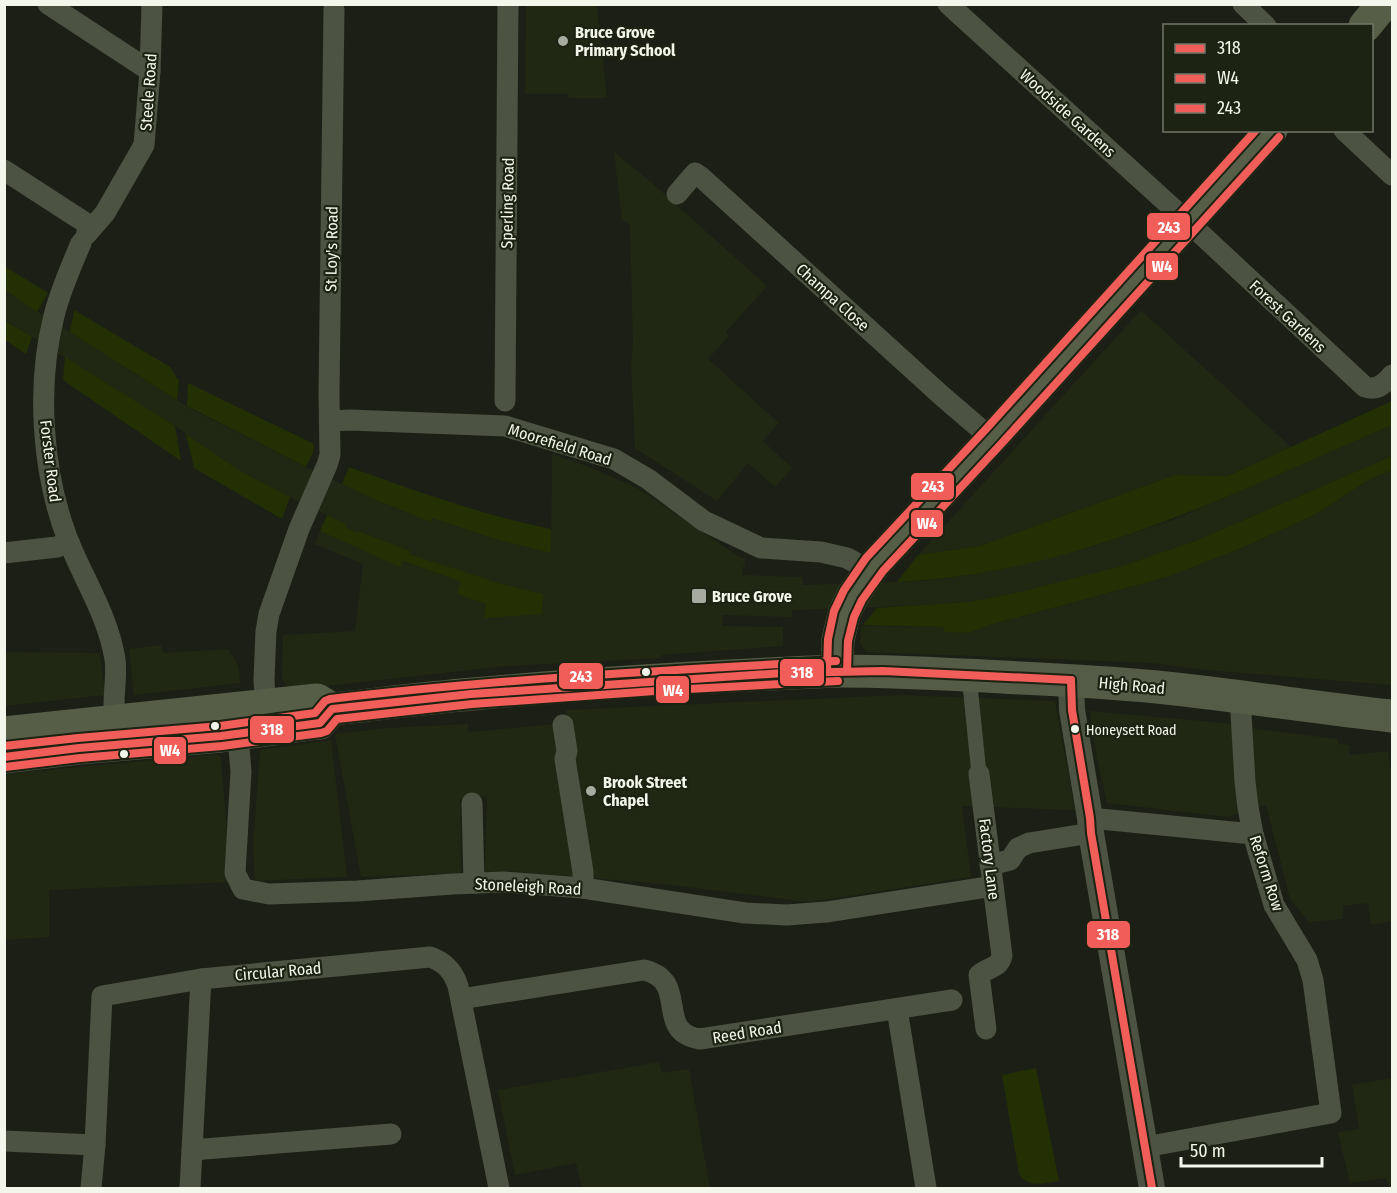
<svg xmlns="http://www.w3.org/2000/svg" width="1397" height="1193" font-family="'Fira Sans Condensed',sans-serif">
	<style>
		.built { fill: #202813 }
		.green { fill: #233003 }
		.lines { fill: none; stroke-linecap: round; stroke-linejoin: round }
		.pedestrian { stroke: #4c5342; stroke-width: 15 }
		.minor { stroke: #4c5342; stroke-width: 21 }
		.tertiary { stroke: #4c5342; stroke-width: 26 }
		.primary { stroke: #545b46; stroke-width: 33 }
		.trunk { stroke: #565e48; stroke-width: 33 }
		.bus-1-casing { stroke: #1d2312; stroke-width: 12 }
		.bus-2-casing { stroke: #1d2312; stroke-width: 12 }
		.bus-3-casing { stroke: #1d2312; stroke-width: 12 }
		.bus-1 { stroke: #f15d59; stroke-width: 8 }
		.bus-2 { stroke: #f15d59; stroke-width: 8 }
		.bus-3 { stroke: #f15d59; stroke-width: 8 }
		.poi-dot { fill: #a7aba0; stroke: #1d2312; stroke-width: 2 }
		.bus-dot { fill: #f2f6eb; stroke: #1d2312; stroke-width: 2 }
		.labels { text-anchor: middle; stroke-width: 4.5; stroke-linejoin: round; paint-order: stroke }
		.bus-label { font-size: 14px; fill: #f2f6eb; stroke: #1d2312; text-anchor: start }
		.poi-label { font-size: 16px; font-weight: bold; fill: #f2f6eb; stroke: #1d2312; text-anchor: start }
		.street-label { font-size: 16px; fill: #f2f6eb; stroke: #1d2312 }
		.line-badge { stroke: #1d2312; stroke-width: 2 }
		.badge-label { font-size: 16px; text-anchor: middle; font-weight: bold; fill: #fff }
	</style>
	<rect width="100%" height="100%" fill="#1c1f16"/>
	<g class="built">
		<path d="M526,5H600L597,6L607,98H569V94H525Z"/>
		<path d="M614,152L652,183L767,286L726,332L729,336L708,359L779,423L763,441L792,468L775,487L748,463L717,501L635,448L631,364L633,342L630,225L622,220Z"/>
		<path d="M4,290L191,409L310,469L376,500L405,512L430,521L431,518L495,539L551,553L552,454L592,468L639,489L738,556L745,559V566H743L742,575L802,577L803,585L923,581L956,577L996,570L1088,548L1173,520L1392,425V456L1195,541L1122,566L1077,578L1020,592L968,602L908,606L792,610V617L723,615L722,626L783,627V646L662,655L660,658L506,666L291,690L282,680L283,635L355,631L363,564L315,544L320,531L400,566L402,561L461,582L486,604L484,618L543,594L502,584L467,573L409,554V551L360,531L358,533L344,527L345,524L290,497L237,469L175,426L5,320Z"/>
		<path d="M1141,310L1291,447L1227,476L1175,475L980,546L918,555Z"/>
		<path d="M1392,470V685L1205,670L1151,663L866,652L860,643L861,626L944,627V632L969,633L989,625L1017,618L1167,577L1242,548L1316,514L1369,480Z"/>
		<path d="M161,645L163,653L228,649L236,661L239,671L240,683L134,695L129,649Z"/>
		<path d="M4,652L100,653L105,695L5,706Z"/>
		<path d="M899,695L1055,701L1075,810L962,806L971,877L810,902L662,884L508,871L485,872L487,797L460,799L461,873L361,877L335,734L387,728L468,724L469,732L567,723L566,710Z"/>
		<path d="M1090,711L1224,723L1257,729L1338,739V744L1349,745V755L1388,751L1390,768H1392V921L1371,925L1368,903L1343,906V919L1309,922L1290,899L1266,805L1228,817L1107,803L1097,759Z"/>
		<path d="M331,740L347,877L255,881L253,845L260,750Z"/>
		<path d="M217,754L221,758L231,882L49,890V937L5,940V774Z"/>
		<path d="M659,1062L662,1073L689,1069L710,1188H582L576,1163L515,1175L498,1090Z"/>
		<path d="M1390,1078L1392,1096V1188H1390L1386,1178L1350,1183L1338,1132L1359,1129L1352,1085Z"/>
	</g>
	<g class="green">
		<path d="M4,266L48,293L37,312L5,290Z"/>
		<path d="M74,310L170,367L179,381L177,400L70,332Z"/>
		<path d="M4,320L32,337L26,354L5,340Z"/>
		<path d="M65,357L175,426L181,461L63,380Z"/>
		<path d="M188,383L314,444L313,452L306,467L187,406Z"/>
		<path d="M1392,401V425C1231,494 1076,574 897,582L918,555L980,546L1175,475L1227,476Z"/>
		<path d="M186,434L237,469L290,497L282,519L194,468Z"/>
		<path d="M1392,456V470L1369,480L1316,514L1242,548L1167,577L1016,618L989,625L969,633L944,632V627L863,625L877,608L968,602L1020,592L1122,566L1195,541Z"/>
		<path d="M349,467C415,491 482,515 551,529V553L495,539L432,518L431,522L376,500L342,484Z"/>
		<path d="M327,515L346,524L345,527L358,533L359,531L410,551L409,554L502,584L543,594L542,614L484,618L486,604L457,594L461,582L403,561L400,567L320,531Z"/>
		<path d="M1036,1068L1059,1181C1045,1183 1027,1189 1019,1173L1002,1075Z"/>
	</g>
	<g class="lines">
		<path class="pedestrian" d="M969,675L979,774"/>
		<g class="minor">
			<path d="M48,4L150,71"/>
			<path d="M948,4L1188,222L1365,387C1376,391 1385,384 1392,375"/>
			<path d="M1243,4L1266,26"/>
			<path d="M1344,130L1392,175"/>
			<path d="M4,170L92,227"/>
			<path d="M677,194L695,173L701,177L942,396L991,438"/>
			<path d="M86,235L105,213L144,145L150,71L152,4"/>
			<path d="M81,243C71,267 60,291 54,316C36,386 42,473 68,540C84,580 108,616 115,659C117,674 114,689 114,704C115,713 116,723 116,732"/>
			<path d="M505,401L508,4"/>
			<path d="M330,421L350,420L505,426L614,459L648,479L704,521L761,548L821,552L847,558L870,571"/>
			<path d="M4,553L57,547L69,542"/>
			<path d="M266,717L264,679L266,631L269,614L299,529L327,465L330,455L329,394L334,9"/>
			<path d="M237,723L241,772L235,873L243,889L269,894L357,891L453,884L504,882L583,888L745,913L787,915L826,912L993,886"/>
			<path d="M563,725L567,751L565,759L583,872V888"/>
			<path d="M979,774L1002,956C999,969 987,967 979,975L986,1029"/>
			<path d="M472,803L474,883"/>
			<path d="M1090,818L1253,834"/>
			<path d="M990,865L1010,860L1018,848L1029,843L1091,833"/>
			<path d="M461,999L644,970C691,981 653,1032 700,1039L952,1000"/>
			<path d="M897,1009L926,1188"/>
			<path d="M4,1141L95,1145"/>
			<path d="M1145,1147L1331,1113L1313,980L1307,960L1274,905L1253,834L1248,807L1245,782L1240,697"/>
			<path d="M192,1150L391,1134"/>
			<path d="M91,1188L95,1145L102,996L201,979L430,957C445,962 453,971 458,986L499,1188"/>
			<path d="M190,1188L201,979"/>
		</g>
		<path class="tertiary" d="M1071,680L1072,710L1090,818L1091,833L1152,1188"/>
		<path class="primary" d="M837,671C892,671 947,674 1002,677C1056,680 1111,682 1166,688C1242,696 1317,708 1392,716"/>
		<g class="trunk">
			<path d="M1365,26L1383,4"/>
			<path d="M4,733L317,700L332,709C379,704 426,698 473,694C594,683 716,676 837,671L838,640L844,614L853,595L875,564L994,436L1271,130"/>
			<path d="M4,757L79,748L221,736L311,724L320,723L332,709"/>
		</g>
		<g class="bus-1-casing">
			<g id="bus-1">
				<path d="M1071,680L1072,710L1090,818L1091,833L1152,1188"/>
				<path d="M4,757L79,748L221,736L320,723L332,709L471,694L784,673L883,671L1071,680"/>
			</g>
		</g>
		<g class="bus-2-casing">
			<g id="bus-2">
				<path d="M847,671L848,641L854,617L862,600L883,571L1002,443L1279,137"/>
				<path d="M5,767L80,758L222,746L321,733L327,731L337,719L472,704L669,690L838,681"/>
			</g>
		</g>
		<g class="bus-3-casing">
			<g id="bus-3">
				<path d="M827,671L828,639L834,611L844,590L866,558L986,429L1256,130"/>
				<path d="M4,746L78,738L220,726L315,713L325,701L330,699C498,679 667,670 836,661"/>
			</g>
		</g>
		<use href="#bus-1" class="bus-1"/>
		<use href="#bus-2" class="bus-2"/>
		<use href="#bus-3" class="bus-3"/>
	</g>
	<g class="poi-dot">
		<circle cx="563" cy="41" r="6"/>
		<rect x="691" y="588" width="16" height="16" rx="3"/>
		<circle cx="591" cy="791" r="6"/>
	</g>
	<g class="bus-dot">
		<circle cx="646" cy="672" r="5"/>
		<circle cx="215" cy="726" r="5"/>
		<circle cx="1075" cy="729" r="5"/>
		<circle cx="124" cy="754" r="5"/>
	</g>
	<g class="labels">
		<g class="bus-label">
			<text x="1086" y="735">Honeysett Road</text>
		</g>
		<g class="poi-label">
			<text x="575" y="38">Bruce Grove<tspan x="575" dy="18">Primary School</tspan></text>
			<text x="712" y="602">Bruce Grove</text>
			<text x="603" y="788">Brook Street<tspan x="603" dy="18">Chapel</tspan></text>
		</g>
		<g class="street-label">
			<text transform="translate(148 92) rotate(-86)" y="6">Steele Road</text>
			<text transform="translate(1068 113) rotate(42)" y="6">Woodside Gardens</text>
			<text transform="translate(507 203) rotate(-89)" y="6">Sperling Road</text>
			<text transform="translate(331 249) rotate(-89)" y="6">St Loy's Road</text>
			<text transform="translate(833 297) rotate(42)" y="6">Champa Close</text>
			<text transform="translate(1288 316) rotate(43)" y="6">Forest Gardens</text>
			<text transform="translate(560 444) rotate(17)" y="6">Moorefield Road</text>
			<text transform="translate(51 461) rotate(83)" y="6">Forster Road</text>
			<text transform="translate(1132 685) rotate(5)" y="6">High Road</text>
			<text transform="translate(990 859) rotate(83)" y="6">Factory Lane</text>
			<text transform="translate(1267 873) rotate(72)" y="6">Reform Row</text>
			<text transform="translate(528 886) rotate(3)" y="6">Stoneleigh Road</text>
			<text transform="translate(278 971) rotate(-5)" y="6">Circular Road</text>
			<text transform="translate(747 1032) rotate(-9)" y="6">Reed Road</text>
		</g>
	</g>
	<g class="line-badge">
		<rect x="1146" y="212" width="45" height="29" rx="6" fill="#f15d59"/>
		<rect x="1145" y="252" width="34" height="29" rx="6" fill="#f15d59"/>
		<rect x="910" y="472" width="45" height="29" rx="6" fill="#f15d59"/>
		<rect x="910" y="509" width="34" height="29" rx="6" fill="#f15d59"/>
		<rect x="779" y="658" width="46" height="29" rx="6" fill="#f15d59"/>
		<rect x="558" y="662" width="46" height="28" rx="6" fill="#f15d59"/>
		<rect x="655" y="675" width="35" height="29" rx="6" fill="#f15d59"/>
		<rect x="249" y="715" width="46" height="29" rx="6" fill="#f15d59"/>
		<rect x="153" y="736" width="34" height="29" rx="6" fill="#f15d59"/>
		<rect x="1086" y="920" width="45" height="29" rx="6" fill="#f15d59"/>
	</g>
	<g class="badge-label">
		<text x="1169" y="233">243</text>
		<text x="1162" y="272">W4</text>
		<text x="933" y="492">243</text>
		<text x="927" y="529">W4</text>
		<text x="802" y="678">318</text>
		<text x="581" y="682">243</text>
		<text x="673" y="696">W4</text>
		<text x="272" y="735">318</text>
		<text x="170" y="756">W4</text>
		<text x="1108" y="940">318</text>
	</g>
	<rect width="1397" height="1193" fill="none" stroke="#f2f6eb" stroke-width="12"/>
	<rect x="1163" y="24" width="210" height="108" fill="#1d2312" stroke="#727769" stroke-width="1.5"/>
	<rect x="1175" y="44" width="30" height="9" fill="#f15d59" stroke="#727769" stroke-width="1.5"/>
	<text x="1217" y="54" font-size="18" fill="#f2f6eb">318</text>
	<rect x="1175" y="74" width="30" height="9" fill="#f15d59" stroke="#727769" stroke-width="1.5"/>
	<text x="1217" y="84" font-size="18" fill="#f2f6eb">W4</text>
	<rect x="1175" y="104" width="30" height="9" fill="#f15d59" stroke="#727769" stroke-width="1.5"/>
	<text x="1217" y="114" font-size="18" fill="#f2f6eb">243</text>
	<path d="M1181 1157v9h141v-9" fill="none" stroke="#f2f6eb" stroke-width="3"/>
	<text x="1190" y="1157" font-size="18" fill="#f2f6eb" stroke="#1d2312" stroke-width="4.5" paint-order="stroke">50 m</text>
</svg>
